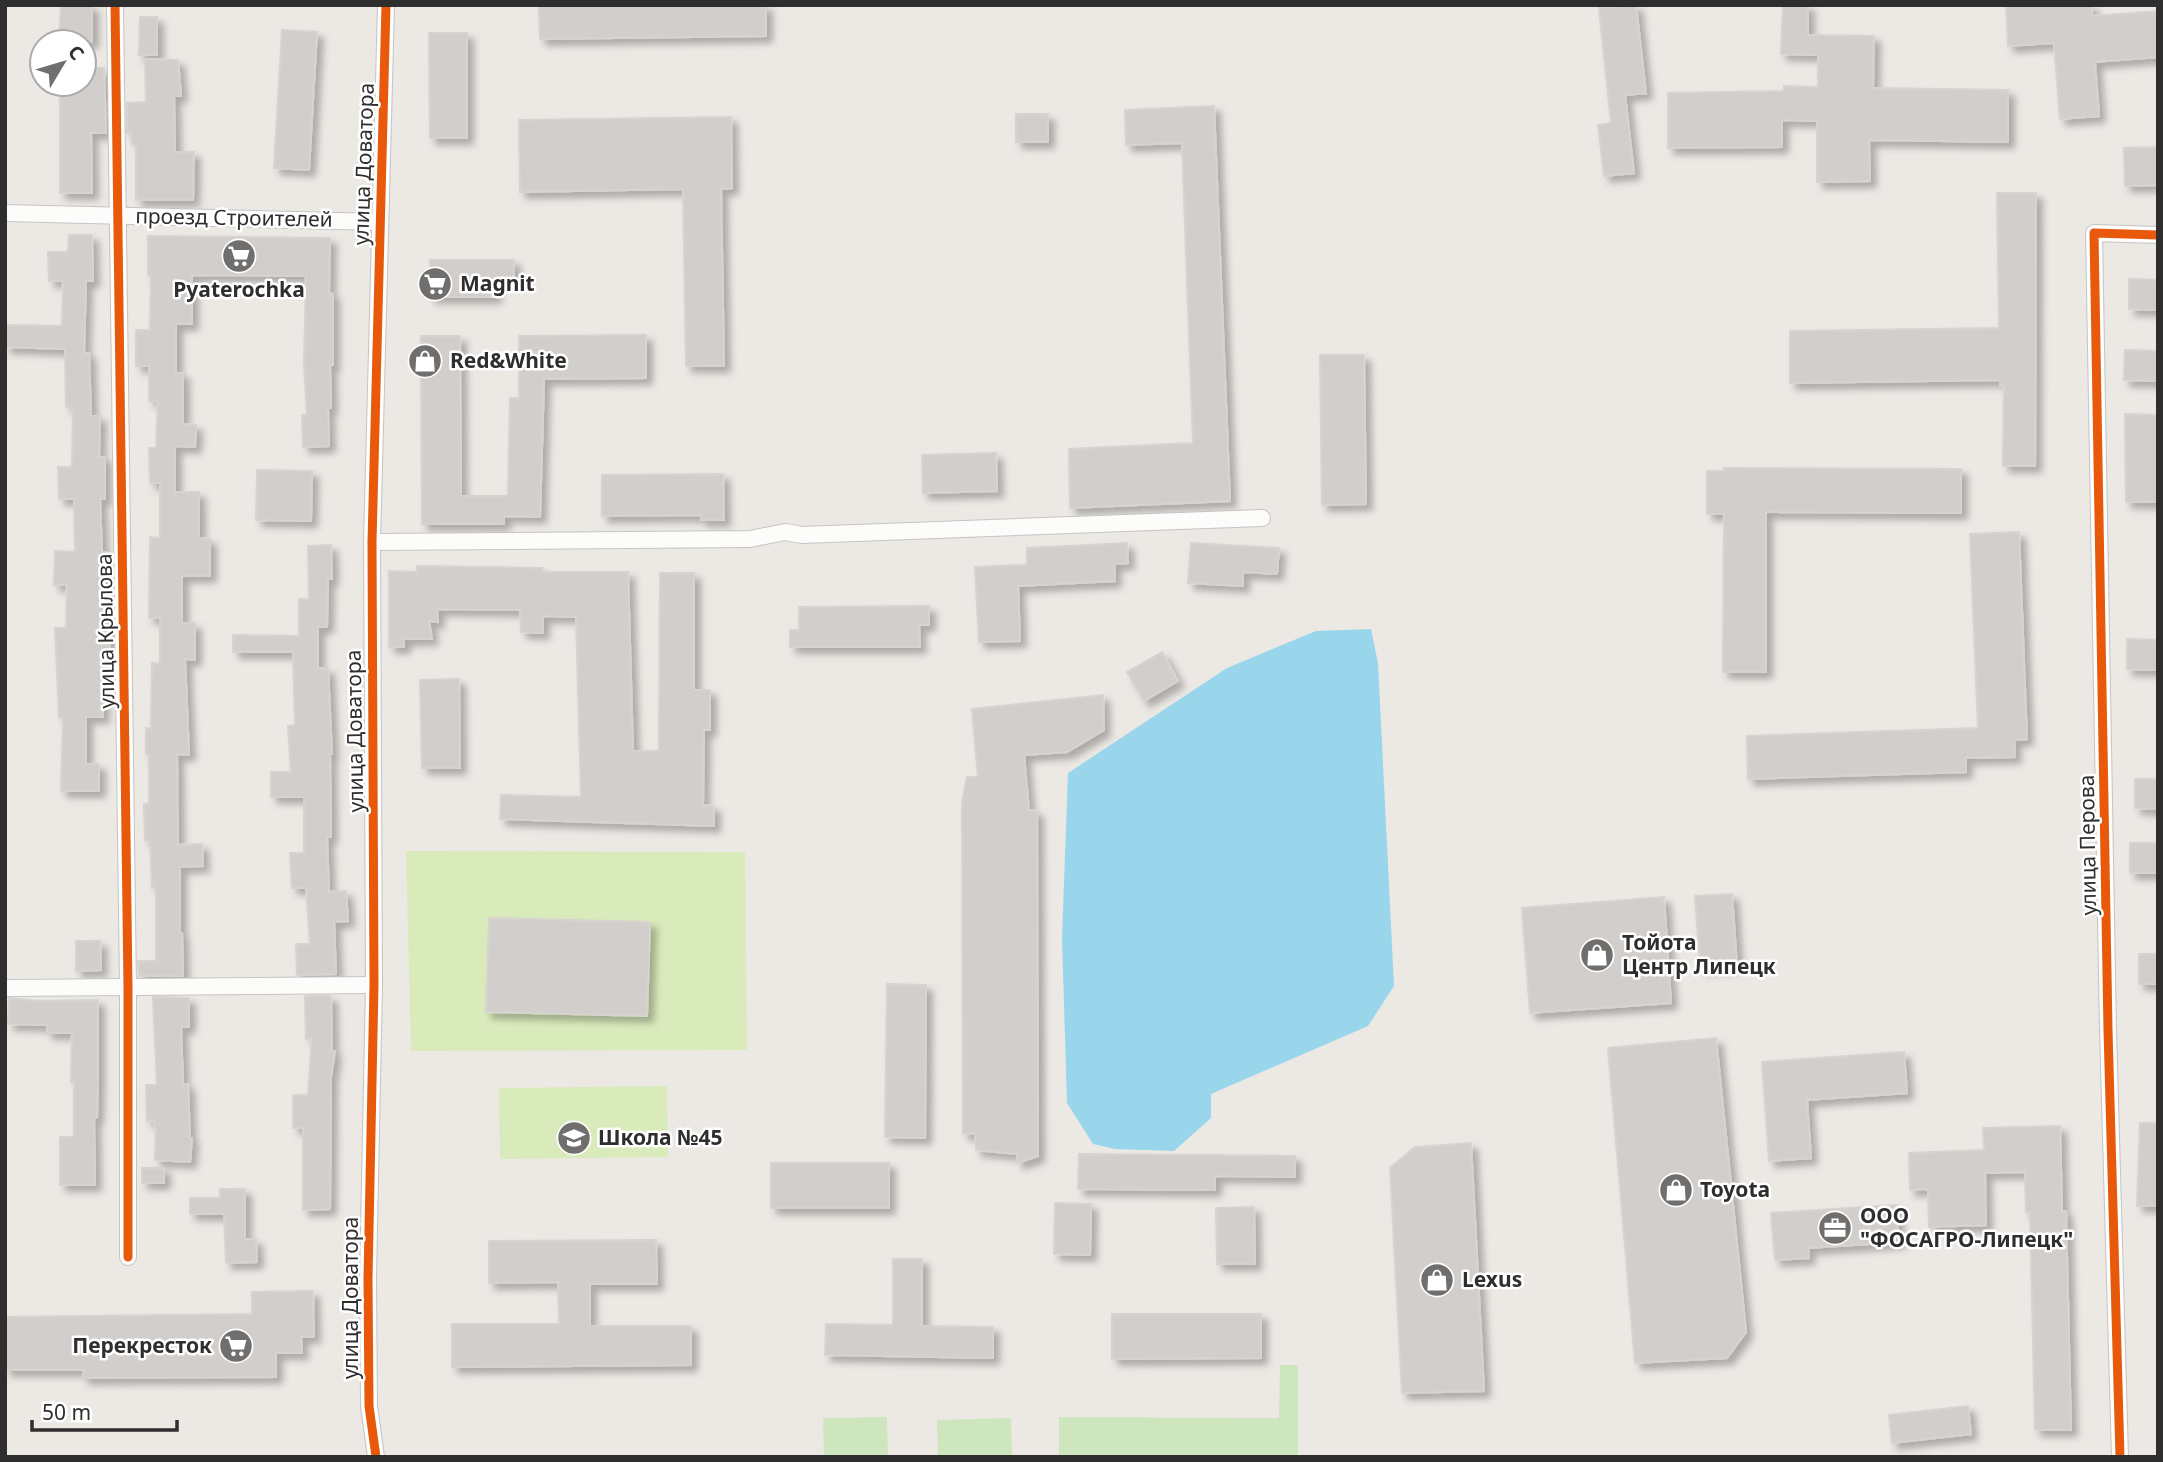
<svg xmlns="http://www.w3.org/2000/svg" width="2163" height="1462" font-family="'Noto Sans',sans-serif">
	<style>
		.green { fill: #cee6be }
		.pitch { fill: #d9eabb }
		.water { fill: #99d6ec }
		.building { fill: #d1cecb; stroke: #d7d4d0; stroke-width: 2; filter: url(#shadow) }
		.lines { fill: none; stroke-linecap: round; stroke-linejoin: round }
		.street-casing { stroke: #c5c4c5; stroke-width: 18 }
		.street { stroke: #fcfcfb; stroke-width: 16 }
		.cycleway-casing { stroke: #fff; stroke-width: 13 }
		.cycleway { stroke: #e8590c; stroke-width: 9 }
		.labels { text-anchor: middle; stroke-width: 5; stroke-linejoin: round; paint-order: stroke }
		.street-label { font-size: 21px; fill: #2e2e2e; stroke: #fff }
		.poi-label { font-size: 21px; font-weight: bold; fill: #2e2e2e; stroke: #fff; text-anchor: start }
	</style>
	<defs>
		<filter id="shadow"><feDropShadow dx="6" dy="6" stdDeviation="3.5" flood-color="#0004"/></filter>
	</defs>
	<rect width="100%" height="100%" fill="#ece8e4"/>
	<g class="green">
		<path d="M1280,1365H1298V1457H1059V1417L1279,1418Z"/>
		<path d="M887,1417L888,1457H824L823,1418Z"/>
		<path d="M1011,1418L1012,1457H938L937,1420Z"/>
	</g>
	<g class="pitch">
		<path d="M406,851L745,852L747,1050L411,1051Z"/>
		<path d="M667,1086L668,1157L500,1159L499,1088Z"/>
	</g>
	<path class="water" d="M1371,629L1378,663L1394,986L1368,1026L1211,1094V1118L1174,1151L1115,1149L1093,1144L1067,1103L1062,938L1068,773L1227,668L1316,631Z"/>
	<g class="building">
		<path d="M61,5H92V42H59Z"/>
		<path d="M539,5H766V36L540,39Z"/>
		<path d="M1636,5L1646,93L1625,95L1634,173L1604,176L1598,125L1611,123L1599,8Z"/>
		<path d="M1783,5H1808V35L1874,36L1873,88L2008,90V142L1869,140L1870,181L1817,182V121L1782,120V147L1668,148V93L1784,91V86L1818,87V55L1781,54Z"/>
		<path d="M2006,5H2092V16L2158,11V57L2095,62L2099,116L2060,119L2054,43L2008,46Z"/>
		<path d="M140,17H157V55H139Z"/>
		<path d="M282,30L317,32L309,170L274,168Z"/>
		<path d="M429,33H467V138H430Z"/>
		<path d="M145,59L178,60L181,96H174L175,152H194L193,200H136V144H132L131,133H127V103L146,102Z"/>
		<path d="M84,68H104L106,133H91L92,193H60V90H84Z"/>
		<path d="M1214,106L1230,501L1070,508L1069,449L1193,443L1182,143L1126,145L1125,110Z"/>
		<rect x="1016" y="114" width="32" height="28"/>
		<path d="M731,117L732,188L721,189L724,366H686L683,189L520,192L519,120Z"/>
		<path d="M2158,147V185L2125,186L2124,148Z"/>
		<path d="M1997,193H2036L2035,466H2003L2004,386H2000V380L1790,383V331L1999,328Z"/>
		<path d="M69,235H92L93,281H86L84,353H89L91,416H100L99,457H105V499H100L102,552H106L102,627H109L110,668H102L103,717H86V764H99V791H61L63,718H59L55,628H66L67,585H54L55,551L75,552L74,499H59L58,467H72L73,407H66L65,349L5,347V325L62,326L63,281H49L48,252H68Z"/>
		<path d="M148,236L330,238L329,293L333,294V365H330L331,408H328L329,446L303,447L302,415H307L304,364L306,276L192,275V324H176V373H183V424L196,425L195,447L175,446V492H199V538L210,539V576H182V623H195V660L185,659L189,755L177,754L178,845L202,844L203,866L180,867V933H182L183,976H139L138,961H156V888H152L150,840H145L144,804H149V754H146V728L151,729L152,663L160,664V618H149L150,537L160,538V483H150L149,448H156L158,401H149V366H136V330H150L151,275H148Z"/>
		<path d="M430,260H514V278H495V297H430Z"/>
		<path d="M2129,279L2158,280V310L2129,309Z"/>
		<path d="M646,335V378L544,379L540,517L504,516V524H422L421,336H460L461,496H508L510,398H519V336Z"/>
		<path d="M2125,350L2157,351V381L2124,380Z"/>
		<path d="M1320,355H1364L1366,504L1322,505Z"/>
		<path d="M2125,414L2157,415L2158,502H2126Z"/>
		<path d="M996,453L997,491L923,493L922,455Z"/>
		<path d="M1724,468L1961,469V513L1766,512V672H1723L1724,514H1707V471H1724Z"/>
		<path d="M257,470L312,471L311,521L256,520Z"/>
		<path d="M723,474L724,520H701V515L602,516V475Z"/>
		<path d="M2019,532L2027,739L2014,740L2015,757L1966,758V772L1748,779L1747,736L1978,728L1970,534Z"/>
		<path d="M1127,543L1128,563L1114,564L1115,581L1018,586L1020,641L979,642L975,567L1027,565V548Z"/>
		<path d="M1191,543L1279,548L1277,574L1243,572V586L1188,583Z"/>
		<path d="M331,545L332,579H328L327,627H318V668H328L332,754H330L331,837H327L329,892L346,891L348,921L334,922L336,974L297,975L296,944H310L306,888H292L290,853H304V797H271V772H291L288,726L295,725L293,652H233V635L299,636V599H309L308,546Z"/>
		<path d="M417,566L542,568V572H628L633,751H659L660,573H694V690H710V730H704L703,805L714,806V826L500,819L501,795L581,797L576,617L543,616V633L521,632L520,610L437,609L438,622L429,621L432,639H404V647H389V571L417,572Z"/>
		<path d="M929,606V625H919L920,647H790V630H799V607Z"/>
		<path d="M2127,639L2158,640V670L2127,669Z"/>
		<path d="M1162,652L1178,681L1144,701L1127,672Z"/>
		<path d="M459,679L460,768H422L420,680Z"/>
		<path d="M1103,695L1104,730L1067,752L1024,755L1029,810L1037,811L1038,1156L1017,1163V1154L976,1150L975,1133L963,1134L962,802L967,777H978L972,709Z"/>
		<path d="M2135,779H2158V809L2135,808Z"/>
		<rect x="2130" y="843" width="28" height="30"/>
		<path d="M1732,894L1737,966L1700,968L1695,896Z"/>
		<path d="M1664,897L1671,1003L1530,1013L1522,908Z"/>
		<path d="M489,918L650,922L647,1016L486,1012Z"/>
		<path d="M76,941H100L101,970L76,971Z"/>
		<rect x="2139" y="954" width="19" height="30"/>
		<path d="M887,984L926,985L925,1138L885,1137Z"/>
		<path d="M305,996H331L332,1051H335L331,1077L330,1209L303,1210V1128H293V1095H308L312,1038L306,1039Z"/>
		<path d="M153,997L189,998V1027H181L183,1085L188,1084L190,1138H192L190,1162L155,1160L156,1128H154V1120L147,1121L146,1085H157Z"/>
		<path d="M9,998L37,1001L98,1000V1083L97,1118H94L95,1185H60V1137H74V1082H71L72,1033H47V1025L8,1024Z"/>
		<path d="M1716,1038L1746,1332L1727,1358L1635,1363L1608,1048Z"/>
		<path d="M1904,1052L1907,1093L1807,1100L1811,1158L1769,1161L1762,1062Z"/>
		<path d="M2140,1123H2158V1206H2137Z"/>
		<path d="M2060,1126L2062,1211H2066L2071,1430H2035L2030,1212H2026L2025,1172L1985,1173L1986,1225L1929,1227L1928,1189L1910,1190L1909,1153L1984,1150L1983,1128Z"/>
		<path d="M1471,1143L1484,1391L1402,1393L1390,1168L1415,1147Z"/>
		<path d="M1079,1154L1295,1156V1177L1215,1176V1190L1078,1189Z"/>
		<rect x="771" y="1163" width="118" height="45"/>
		<rect x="142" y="1168" width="22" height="15"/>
		<path d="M220,1189H245V1239H256L257,1262L226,1263L224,1214H190V1198H220Z"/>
		<path d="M1055,1203L1091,1204L1090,1255L1054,1254Z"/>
		<path d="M1896,1205L1899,1242L1808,1248L1809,1258L1775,1260L1771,1213Z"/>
		<path d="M1254,1207L1255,1264H1217L1216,1208Z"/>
		<path d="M656,1240L657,1284H590V1326H691V1365L452,1367V1324H559L558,1282L489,1283V1241Z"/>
		<path d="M893,1259H922V1326L993,1327V1358L825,1355L826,1324L893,1325Z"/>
		<path d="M313,1291L314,1337H301L302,1353H276V1377L83,1378V1370H5V1317L252,1314V1292Z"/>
		<path d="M1112,1314H1261V1358L1112,1359Z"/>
		<path d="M1968,1406L1971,1434L1892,1443L1889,1415Z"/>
	</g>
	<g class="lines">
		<g class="street-casing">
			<g id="street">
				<path d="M115,5L128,987V1257"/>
				<path d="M5,213L379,222"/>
				<path d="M372,542L750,539L785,532L802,535L1262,518"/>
				<path d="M5,988L374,985"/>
				<path d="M376,1457L369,1406L368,1279L374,985L372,542L386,5"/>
				<path d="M2120,1457L2108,1030L2094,233L2158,235"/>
			</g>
		</g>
		<use href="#street" class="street"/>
		<g class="cycleway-casing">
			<g id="cycleway">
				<path d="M115,5L128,987V1257"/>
				<path d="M376,1457L369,1406L368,1279L374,985L372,542L386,5"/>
				<path d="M2120,1457L2108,1030L2094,233L2158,235"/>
			</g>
		</g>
		<use href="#cycleway" class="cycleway"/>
	</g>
	<defs>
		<g id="supermarket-disc" transform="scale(1.75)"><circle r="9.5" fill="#706f6e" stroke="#fff"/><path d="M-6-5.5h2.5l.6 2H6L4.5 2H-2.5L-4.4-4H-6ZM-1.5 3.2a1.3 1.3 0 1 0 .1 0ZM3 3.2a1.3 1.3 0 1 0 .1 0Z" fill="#fff"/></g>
		<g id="shop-disc" transform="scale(1.75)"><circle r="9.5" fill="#706f6e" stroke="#fff"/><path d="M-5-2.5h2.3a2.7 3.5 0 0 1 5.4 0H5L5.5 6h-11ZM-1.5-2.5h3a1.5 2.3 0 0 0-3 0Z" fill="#fff"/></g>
		<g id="school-disc" transform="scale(1.75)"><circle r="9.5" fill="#706f6e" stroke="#fff"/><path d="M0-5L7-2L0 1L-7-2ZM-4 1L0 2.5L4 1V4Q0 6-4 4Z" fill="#fff"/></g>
		<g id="office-disc" transform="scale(1.75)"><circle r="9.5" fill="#706f6e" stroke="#fff"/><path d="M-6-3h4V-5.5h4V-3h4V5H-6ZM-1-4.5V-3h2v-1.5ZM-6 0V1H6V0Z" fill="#fff"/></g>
	</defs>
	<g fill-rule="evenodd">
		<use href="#supermarket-disc" x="239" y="256"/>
		<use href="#supermarket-disc" x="435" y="284"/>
		<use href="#shop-disc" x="425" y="361"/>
		<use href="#shop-disc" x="1597" y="955"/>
		<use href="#school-disc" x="574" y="1138"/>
		<use href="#shop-disc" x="1676" y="1190"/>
		<use href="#office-disc" x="1835" y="1228"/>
		<use href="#shop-disc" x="1437" y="1280"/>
		<use href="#supermarket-disc" x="236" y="1346"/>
	</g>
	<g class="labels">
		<g class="street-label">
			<text transform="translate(364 164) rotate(-88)" y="7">улица Доватора</text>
			<text transform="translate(234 218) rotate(1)" y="7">проезд Строителей</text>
			<text transform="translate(106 631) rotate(-91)" y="7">улица Крылова</text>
			<text transform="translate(355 731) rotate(-91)" y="7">улица Доватора</text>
			<text transform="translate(2088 845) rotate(-91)" y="7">улица Перова</text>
			<text transform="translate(351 1298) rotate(-90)" y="7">улица Доватора</text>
		</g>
		<g class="poi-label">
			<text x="460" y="291">Magnit</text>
			<text x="239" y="297" text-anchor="middle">Pyaterochka</text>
			<text x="450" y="368">Red&amp;White</text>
			<text x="1622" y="950">Тойота<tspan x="1622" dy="24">Центр Липецк</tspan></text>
			<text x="598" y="1145">Школа №45</text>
			<text x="1700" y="1197">Toyota</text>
			<text x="1860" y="1223">ООО<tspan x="1860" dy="24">"ФОСАГРО-Липецк"</tspan></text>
			<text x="1462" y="1287">Lexus</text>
			<text x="212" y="1353" text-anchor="end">Перекресток</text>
		</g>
	</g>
	<rect width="2163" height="1462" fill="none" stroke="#2e2e2e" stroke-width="14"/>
	<g transform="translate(63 63) rotate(52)"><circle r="33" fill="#ffffff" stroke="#ababab" stroke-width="2"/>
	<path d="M0-5L12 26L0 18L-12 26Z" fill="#706f6e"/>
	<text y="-10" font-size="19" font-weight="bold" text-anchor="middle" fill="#2e2e2e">С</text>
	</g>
	<path d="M32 1420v10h145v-10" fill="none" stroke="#2e2e2e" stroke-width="3.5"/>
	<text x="42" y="1420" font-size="21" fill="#2e2e2e" stroke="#ffffff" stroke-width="5" paint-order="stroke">50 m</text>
</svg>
